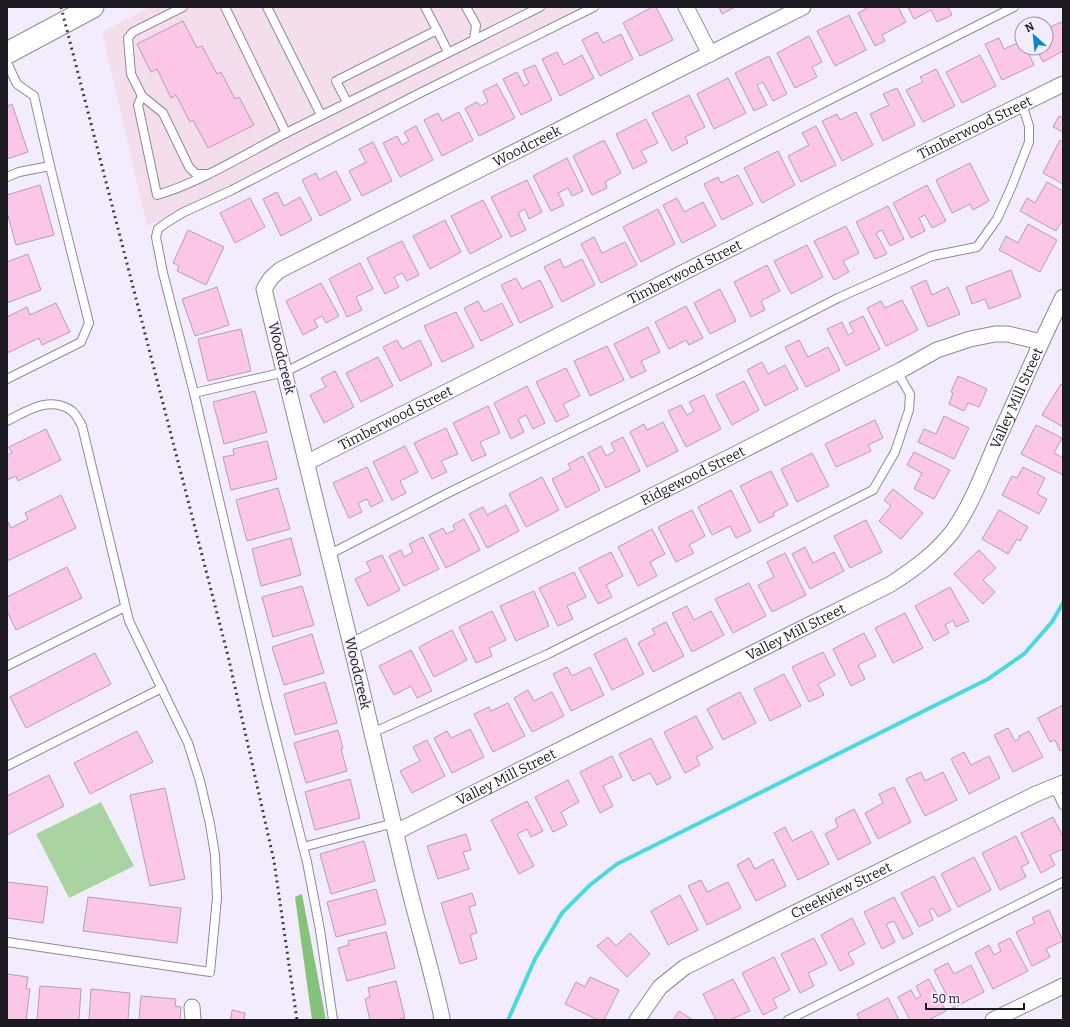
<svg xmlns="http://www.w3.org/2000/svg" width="1070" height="1027" font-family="Bitter,serif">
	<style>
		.commercial { fill: #f4deec }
		.green { fill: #a9d4a2 }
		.forest { fill: #85c37a }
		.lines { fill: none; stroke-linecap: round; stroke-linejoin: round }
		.stream { stroke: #48dade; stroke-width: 4 }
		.building { fill: #fcc6e6; stroke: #b5a1ad }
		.service-casing { stroke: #90899b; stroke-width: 10 }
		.minor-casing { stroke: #90899b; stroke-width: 17 }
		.secondary-casing { stroke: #90899b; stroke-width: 23 }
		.service { stroke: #fff; stroke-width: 8 }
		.minor { stroke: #fff; stroke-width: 15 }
		.secondary { stroke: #fff; stroke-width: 21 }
		.rail { stroke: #423e47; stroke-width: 3; stroke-dasharray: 2 4; stroke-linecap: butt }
		.labels { text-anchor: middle; stroke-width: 3; stroke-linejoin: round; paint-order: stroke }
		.street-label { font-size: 14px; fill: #1c1920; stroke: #f2ecfc }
	</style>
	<rect width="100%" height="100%" fill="#f2ecfc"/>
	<path class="commercial" d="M150,7H585L147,226L102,32Z"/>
	<path class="green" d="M101,802L134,866L69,898L36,834Z"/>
	<path class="forest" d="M302,894L326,1020H312L295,897Z"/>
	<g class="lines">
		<path class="stream" d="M508,1020L535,959L562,913L590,885L617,864L988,679L1024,654L1052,622L1063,603"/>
	</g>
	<g class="building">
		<path d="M652,7H656L673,40L640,56L623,23Z"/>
		<path d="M719,7H735L722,14Z"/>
		<path d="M869,7H898L906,22L882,35L885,41L875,46L858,13Z"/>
		<path d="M908,7H948L952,15L937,22L931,10L914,19Z"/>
		<path d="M849,15L866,50L835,66L817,31Z"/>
		<path d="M1039,17L1043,24H1024Z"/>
		<path d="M183,21L197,48L202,46L217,74L221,72L235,99L239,97L254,125L208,148L193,120L190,122L176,95L171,98L157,69L151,72L137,44Z"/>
		<path d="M1061,22L1063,25V51L1043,62L1036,48H1046V29Z"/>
		<path d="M597,32L603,43L621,34L633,59L600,76L582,40Z"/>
		<path d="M809,36L822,62L812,67L817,77L795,88L777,53Z"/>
		<path d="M999,38L1004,49L1022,41V48H1026L1034,65L1002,80L985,44Z"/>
		<path d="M557,52L564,65L582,55L594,78L560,96L542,59Z"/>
		<path d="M980,55L996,86L962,103L946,72Z"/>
		<path d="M769,56L787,94L773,101L763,82L757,85L767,105L754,111L735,73Z"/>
		<path d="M535,65L552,100L521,115L503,79L517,72L524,86L529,83L523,70Z"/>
		<path d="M936,69L955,106L923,122L906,90L923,82L920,77Z"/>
		<path d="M728,78L746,113L714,129L697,94Z"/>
		<path d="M497,84L515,118L479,136L465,108L477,102L480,106L488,102L483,91Z"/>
		<path d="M897,88L915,125L883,141L870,114L889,105L883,94Z"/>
		<path d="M689,95L705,127L685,137L688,143L672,151L652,113Z"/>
		<path d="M12,104L28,152L7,159V106Z"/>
		<path d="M459,112L473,140L442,156L424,120L438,113L442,121Z"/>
		<path d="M856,112L873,145L842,161L822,121L837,114L840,120Z"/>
		<path d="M1059,116L1063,118V132L1053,127Z"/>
		<path d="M646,119L658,143L641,151L647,162L633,169L616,134Z"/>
		<path d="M416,126L433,160L400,177L383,143L397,136L402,145L409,141L404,132Z"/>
		<path d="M816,126L836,165L801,182L788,156L809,145L802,133Z"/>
		<path d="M604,140L621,173L605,182L607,188L592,195L573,156Z"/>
		<path d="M1060,140L1063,142V184L1043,173Z"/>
		<path d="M373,142L392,181L362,196L349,171L366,162L359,149Z"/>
		<path d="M778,151L795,185L762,203L744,168Z"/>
		<path d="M567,158L583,191L572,196L568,188L558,193L564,205L551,211L533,176Z"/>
		<path d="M970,163L989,201L973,210L970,204L952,213L936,180Z"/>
		<path d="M336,171L351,200L320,216L302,180L316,173L319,180Z"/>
		<path d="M738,175L753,204L722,220L704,184L718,177L721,183Z"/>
		<path d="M527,180L542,212L529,219L525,209L518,213L526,230L511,237L491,197Z"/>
		<path d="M1047,182L1063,191V219L1056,231L1020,211L1027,198L1035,203Z"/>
		<path d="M40,185L54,235L16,245L7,212V195Z"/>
		<path d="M927,185L946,221L932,228L925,215L919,218L925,231L911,238L893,203Z"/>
		<path d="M277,192L284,206L300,197L312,220L281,236L263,199Z"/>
		<path d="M250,198L265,227L235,243L220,213Z"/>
		<path d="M677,198L684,212L703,202L716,226L682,243L663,205Z"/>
		<path d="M483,200L502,237L470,254L451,216Z"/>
		<path d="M888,206L904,239L890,246L882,230L876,233L887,254L875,259L856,222Z"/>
		<path d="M658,209L675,244L641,262L623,227Z"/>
		<path d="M445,220L461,252L430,269L413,236Z"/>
		<path d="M1028,224L1057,240L1040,272L999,250L1006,236L1018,243Z"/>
		<path d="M846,226L859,253L843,261L849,272L834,280L814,241Z"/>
		<path d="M188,230L224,247L206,285L177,271L179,266L173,263Z"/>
		<path d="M594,237L602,253L625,242L637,265L601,283L581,244Z"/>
		<path d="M402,241L419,275L407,281L402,273L394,277L399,287L385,294L367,258Z"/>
		<path d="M807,245L823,277L791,294L774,261Z"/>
		<path d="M28,254L41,290L7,303V262Z"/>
		<path d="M560,259L564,268L582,259L595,285L562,302L544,267Z"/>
		<path d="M360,263L373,289L356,297L362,310L347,317L329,279Z"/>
		<path d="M767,265L780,291L761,301L765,310L751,317L734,282Z"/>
		<path d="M1011,270L1021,297L989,309L985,299L972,304L966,287Z"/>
		<path d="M516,278L522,289L540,280L553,307L520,323L501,285Z"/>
		<path d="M926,280L932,295L948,287L960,314L928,327L911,287Z"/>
		<path d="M321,283L339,316L326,323L322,316L314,320L318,327L303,335L286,301Z"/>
		<path d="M217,287L229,325L195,336L182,299Z"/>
		<path d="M720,289L736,321L710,334L694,303Z"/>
		<path d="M902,300L918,330L886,346L867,308L881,301L885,308Z"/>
		<path d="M478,301L484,312L502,303L513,325L481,341L464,308Z"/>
		<path d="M56,303L70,332L42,345L39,338L7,353V317L27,307L30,315Z"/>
		<path d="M686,306L703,338L689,345L686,340L669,349L655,322Z"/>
		<path d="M456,312L474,347L442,362L424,326Z"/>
		<path d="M863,316L880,349L846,366L827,329L842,322L848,335L854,332L849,323Z"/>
		<path d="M648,327L660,352L641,361L646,371L631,378L614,344Z"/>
		<path d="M241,329L251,371L208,381L198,339Z"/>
		<path d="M397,340L402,349L420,340L432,365L400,381L383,347Z"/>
		<path d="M799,340L808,357L828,347L840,370L806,387L785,347Z"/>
		<path d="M607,346L624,380L590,396L574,361Z"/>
		<path d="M378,357L393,386L361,402L346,373Z"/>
		<path d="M762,362L768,374L785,365L798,389L765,406L747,370Z"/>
		<path d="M566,368L580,396L563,404L569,416L556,422L536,382Z"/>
		<path d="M335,371L354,407L324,423L310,395L326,387L321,378Z"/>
		<path d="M958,376L987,389L979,407L968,403L964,411L949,404L953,393L951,392Z"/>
		<path d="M744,381L759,410L732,425L716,395Z"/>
		<path d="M1061,384L1063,385V427L1042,415Z"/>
		<path d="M527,386L545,423L533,429L526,415L518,419L524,432L511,439L494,403Z"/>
		<path d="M255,391L267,432L224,444L213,402Z"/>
		<path d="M704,395L721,429L686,447L668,411L681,405L687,415L694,411L689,402Z"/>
		<path d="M488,406L500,433L480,442L486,455L472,461L453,423Z"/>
		<path d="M944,416L969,428L954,459L918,442L924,429L936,434Z"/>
		<path d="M875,420L883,438L868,445L871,451L836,467L825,444Z"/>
		<path d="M663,422L678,451L647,467L630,432L644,424L647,430Z"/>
		<path d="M1036,425L1062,438L1054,453L1063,458V475L1021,454Z"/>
		<path d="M446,428L458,454L441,461L447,472L432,479L414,443Z"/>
		<path d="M46,429L61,460L18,481L16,476L7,480V455L12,453L9,447Z"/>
		<path d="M623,437L640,471L606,488L588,453L601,446L606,456L615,451L611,443Z"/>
		<path d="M267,441L277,479L231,490L223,457L234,455L233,449Z"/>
		<path d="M405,446L418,472L400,481L406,493L392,500L373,462Z"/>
		<path d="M914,452L950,470L934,499L914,489L922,473L907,465Z"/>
		<path d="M812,453L829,486L797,502L781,469Z"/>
		<path d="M583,456L600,490L566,508L552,479L571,469L568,464Z"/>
		<path d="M367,467L383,501L371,507L367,499L358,503L362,512L349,518L333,483Z"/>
		<path d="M1023,467L1045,478L1037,494L1047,499L1039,514L1002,495L1012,476L1017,478Z"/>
		<path d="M771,471L788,505L773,513L774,516L759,523L740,486Z"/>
		<path d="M542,477L559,510L526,527L509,494Z"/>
		<path d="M278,488L290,529L247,541L236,500Z"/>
		<path d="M893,489L923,513L901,539L879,521L891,506L884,500Z"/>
		<path d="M731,490L751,531L736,538L730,526L712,535L698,507Z"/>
		<path d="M61,495L76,528L7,561V523L8,522L11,528L28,519L25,513Z"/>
		<path d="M506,505L519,531L487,548L469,514L483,507L487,515Z"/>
		<path d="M692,510L705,536L689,545L694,553L676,562L658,527Z"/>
		<path d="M999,510L1028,527L1020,541L1017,539L1008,554L982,539Z"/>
		<path d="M464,519L480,550L446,568L429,535L443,528L446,534L455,530L453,525Z"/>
		<path d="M866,520L882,552L850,568L834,536Z"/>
		<path d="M652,529L665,554L650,562L657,576L638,586L618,547Z"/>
		<path d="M423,537L439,569L404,586L389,556L401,550L404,557L413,552L409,544Z"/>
		<path d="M291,538L301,575L261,586L252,549Z"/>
		<path d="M805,547L813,563L834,552L844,571L810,589L792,554Z"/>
		<path d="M979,550L996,568L983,580L995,592L983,604L954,574Z"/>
		<path d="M611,552L623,576L606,585L612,597L598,604L579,568Z"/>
		<path d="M785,553L806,595L772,612L758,585L774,577L767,562Z"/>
		<path d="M382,555L400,590L368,606L355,579L371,571L366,562Z"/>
		<path d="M67,567L82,598L16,630L7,611V597Z"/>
		<path d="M574,572L586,597L567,606L573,619L558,626L539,588Z"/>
		<path d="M749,583L766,616L733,633L715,599Z"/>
		<path d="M302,586L314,625L273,637L262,597Z"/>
		<path d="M950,587L969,621L956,627L953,620L945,625L949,633L934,641L915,606Z"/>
		<path d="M534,591L549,626L516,641L500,606Z"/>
		<path d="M687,606L694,620L711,611L724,635L692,652L672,613Z"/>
		<path d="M492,611L506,640L489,648L492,656L476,663L459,627Z"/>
		<path d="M905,613L923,648L893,663L875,628Z"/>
		<path d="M666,622L684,656L653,672L638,643L655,634L652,629Z"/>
		<path d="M452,630L467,660L434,677L419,647Z"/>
		<path d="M864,633L876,656L858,665L865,679L851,686L833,649Z"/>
		<path d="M312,634L324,673L284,685L272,647Z"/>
		<path d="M626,638L644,674L612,690L594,654Z"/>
		<path d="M411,650L432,691L417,698L411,686L394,695L379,666Z"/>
		<path d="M823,652L835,675L818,684L824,695L809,702L792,667Z"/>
		<path d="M95,653L111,684L26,728L10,697Z"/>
		<path d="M567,667L572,676L590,667L604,695L571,711L553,674Z"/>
		<path d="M784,674L801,706L770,721L754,689Z"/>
		<path d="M325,682L337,723L295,735L284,694Z"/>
		<path d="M528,690L534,701L552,692L564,716L532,732L514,698Z"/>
		<path d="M740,692L756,723L723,740L707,709Z"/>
		<path d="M508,703L525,736L493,752L474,714L489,707L491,711Z"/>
		<path d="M1063,705V749L1060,751L1055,740L1050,742L1038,718Z"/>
		<path d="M696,716L713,748L696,757L700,765L685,773L664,732Z"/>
		<path d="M1008,728L1015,741L1020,738L1019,736L1029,731L1043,757L1013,772L994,735Z"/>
		<path d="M470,729L484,757L452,773L434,738L447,731L451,738Z"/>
		<path d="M338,730L343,748L341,749L347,771L306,783L294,743Z"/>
		<path d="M137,731L153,762L90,794L74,763Z"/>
		<path d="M651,738L671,778L657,785L650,773L633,781L619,754Z"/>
		<path d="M427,740L445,776L412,793L400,771L420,761L413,747Z"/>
		<path d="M964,752L971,765L989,756L1000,778L969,794L951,759Z"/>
		<path d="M612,756L622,777L603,786L613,806L600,813L580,772Z"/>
		<path d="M921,772L925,781L943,772L957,800L925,816L906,779Z"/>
		<path d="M49,775L64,806L7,835V796Z"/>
		<path d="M350,779L360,818L315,830L305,792Z"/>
		<path d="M568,780L579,802L561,812L567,825L553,832L535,797Z"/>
		<path d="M894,787L911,822L878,839L865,813L883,803L879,794Z"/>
		<path d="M165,788L185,879L150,886L130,795Z"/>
		<path d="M527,801L543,831L531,837L527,829L517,834L534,866L519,874L491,820Z"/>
		<path d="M854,809L871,843L838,860L825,834L838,827L835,819Z"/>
		<path d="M1053,817L1063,837V849L1050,855L1055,865L1041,873L1021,833Z"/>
		<path d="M785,827L792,841L812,831L829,864L798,880L774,833Z"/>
		<path d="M466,834L471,850L463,852L469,869L438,879L427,846Z"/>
		<path d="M1016,836L1029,863L1021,867L1026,877L1000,890L982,853Z"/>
		<path d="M364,841L375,881L331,894L320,854Z"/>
		<path d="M974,857L991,890L958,907L941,874Z"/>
		<path d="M749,858L755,869L773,859L786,886L756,901L737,865Z"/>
		<path d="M934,876L951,910L938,917L933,908L929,910L933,920L919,927L901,893Z"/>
		<path d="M701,880L707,892L728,882L741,908L707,925L688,886Z"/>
		<path d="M7,882L48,887L43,923L7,918Z"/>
		<path d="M376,889L386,924L336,937L327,902Z"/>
		<path d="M472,893L476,905L469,907L477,933L470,935L477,959L460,964L441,903Z"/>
		<path d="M680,895L698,930L668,945L651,911Z"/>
		<path d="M88,897L181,908L177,943L83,931Z"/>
		<path d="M894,897L913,934L903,939L894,921L886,924L895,942L882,949L864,912Z"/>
		<path d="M1049,910L1063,941L1046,949L1050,957L1032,966L1016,932L1035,923L1032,918Z"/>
		<path d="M852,918L865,944L848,953L854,964L840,971L821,935Z"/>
		<path d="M386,932L395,968L347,981L338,948L349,945L348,941Z"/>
		<path d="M630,933L650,954L627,977L597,946L608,937L616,946Z"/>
		<path d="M814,938L827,964L808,973L814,986L800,993L781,954Z"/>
		<path d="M1010,938L1028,971L993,989L975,953L989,945L994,955L1001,951L998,944Z"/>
		<path d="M774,957L790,990L773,999L777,1008L763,1015L742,973Z"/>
		<path d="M948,963L954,974L971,965L984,992L953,1008L934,970Z"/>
		<path d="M7,974L28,977L26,989H30L26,1020H7Z"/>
		<path d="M590,977L619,990L604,1020H598L565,1004L576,982L585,987Z"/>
		<path d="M733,979L750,1011L730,1020H716L703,994Z"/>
		<path d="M929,979L946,1011L929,1020H910L898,997L911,990L916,999L921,996L916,986Z"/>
		<path d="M396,981L405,1018L394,1020H370L365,999L370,997L368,988Z"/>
		<path d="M40,986L81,989L79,1020H37Z"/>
		<path d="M91,989L130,993L128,1020H89Z"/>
		<path d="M141,996L176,999L175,1006L181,1007L180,1020H139Z"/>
		<path d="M888,998L899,1020H860L857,1014Z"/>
		<path d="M232,1010L245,1013L244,1020L231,1019Z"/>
		<path d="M679,1011L693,1020H673Z"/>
	</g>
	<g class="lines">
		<g class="service-casing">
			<g id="service">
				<path d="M183,7L133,32L128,38L131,74L142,96L163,113L189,167L196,174H205"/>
				<path d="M267,7L321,115"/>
				<path d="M437,30L448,52"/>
				<path d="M474,40L540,7"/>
				<path d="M7,63L17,84L34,96L50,166L89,323L81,342L7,379"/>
				<path d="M142,96L138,105L157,195C201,182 245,154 286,133L225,7"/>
				<path d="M347,102L336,81L437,30L425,7"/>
				<path d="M286,133L474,40L476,25L466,7"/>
				<path d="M7,177L19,172L50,166"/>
				<path d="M194,393L285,372L718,156L1014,7"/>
				<path d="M7,421C27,411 50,395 72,411C76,414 79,421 82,426L129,621L188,743L200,781L210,824L215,855L217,898L210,972L7,942"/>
				<path d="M330,554L448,493L698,370L838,298L932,256L977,247L997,219L1011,188L1029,142V126L1022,104"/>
				<path d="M7,666L125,607"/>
				<path d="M372,733L548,654L873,490L895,452L909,410L910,394L897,372"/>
				<path d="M7,766L162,688"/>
				<path d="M1054,786L1063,805"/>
				<path d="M303,847L394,823"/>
				<path d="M333,1020L320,930L307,862L265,696L194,393L163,273L156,237L158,229L166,223L182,213L232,190L418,94L594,7"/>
				<path d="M788,1020L1063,882"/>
			</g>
		</g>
		<g class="minor-casing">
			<g id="minor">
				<path d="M686,7L710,54"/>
				<path id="s1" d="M308,462L819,204L1063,84"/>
				<path id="s2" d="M352,646L724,460L903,369L937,350L970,339L995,334H1008L1041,342"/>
				<path id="s3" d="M396,832L891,584C914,569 936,553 953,531C972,504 984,471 997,441C1019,393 1039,345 1063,297"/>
				<path d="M192,1007L193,1020"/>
				<path id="s4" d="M441,1020L442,1018C431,966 415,916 403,864C358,672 312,480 264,289L271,278L280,270L803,7"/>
				<path id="s5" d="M637,1020L660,987L685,967L1036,794L1063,783"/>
				<path d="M993,1020L1063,986"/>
			</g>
		</g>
		<g class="secondary-casing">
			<path id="secondary" d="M7,53L93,7"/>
		</g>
		<use href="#service" class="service"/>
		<use href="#minor" class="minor"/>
		<use href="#secondary" class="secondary"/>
		<path class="rail" d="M61,7L228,656L274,861L297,1020"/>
	</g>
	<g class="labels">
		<g class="street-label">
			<text dy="5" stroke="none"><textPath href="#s1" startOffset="746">Timberwood Street</textPath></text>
			<text dy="5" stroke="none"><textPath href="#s4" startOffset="1054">Woodcreek</textPath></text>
			<text dy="5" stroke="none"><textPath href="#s1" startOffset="422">Timberwood Street</textPath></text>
			<text transform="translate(282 358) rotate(76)" y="5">Woodcreek</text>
			<text dy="5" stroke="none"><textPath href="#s3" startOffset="783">Valley Mill Street</textPath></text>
			<text dy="5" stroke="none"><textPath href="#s1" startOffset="98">Timberwood Street</textPath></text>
			<text dy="5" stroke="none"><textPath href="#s2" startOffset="381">Ridgewood Street</textPath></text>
			<text dy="5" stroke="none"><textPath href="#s3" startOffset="447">Valley Mill Street</textPath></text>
			<text transform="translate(358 673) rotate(77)" y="5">Woodcreek</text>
			<text dy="5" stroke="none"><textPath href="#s3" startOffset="123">Valley Mill Street</textPath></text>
			<text dy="5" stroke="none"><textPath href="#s5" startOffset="246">Creekview Street</textPath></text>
		</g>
	</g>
	<rect width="1070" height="1027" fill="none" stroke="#1c1920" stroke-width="16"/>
	<g transform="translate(1034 36) rotate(333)"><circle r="19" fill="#f2ecfc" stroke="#9c98a4"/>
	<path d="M0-3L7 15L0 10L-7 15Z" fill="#0286cd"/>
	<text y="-6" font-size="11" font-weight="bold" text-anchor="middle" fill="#1c1920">N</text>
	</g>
	<path d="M926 1003v6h98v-6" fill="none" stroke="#1c1920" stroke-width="2"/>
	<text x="932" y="1003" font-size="12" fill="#1c1920" stroke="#f2ecfc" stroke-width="3" paint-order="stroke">50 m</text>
</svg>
